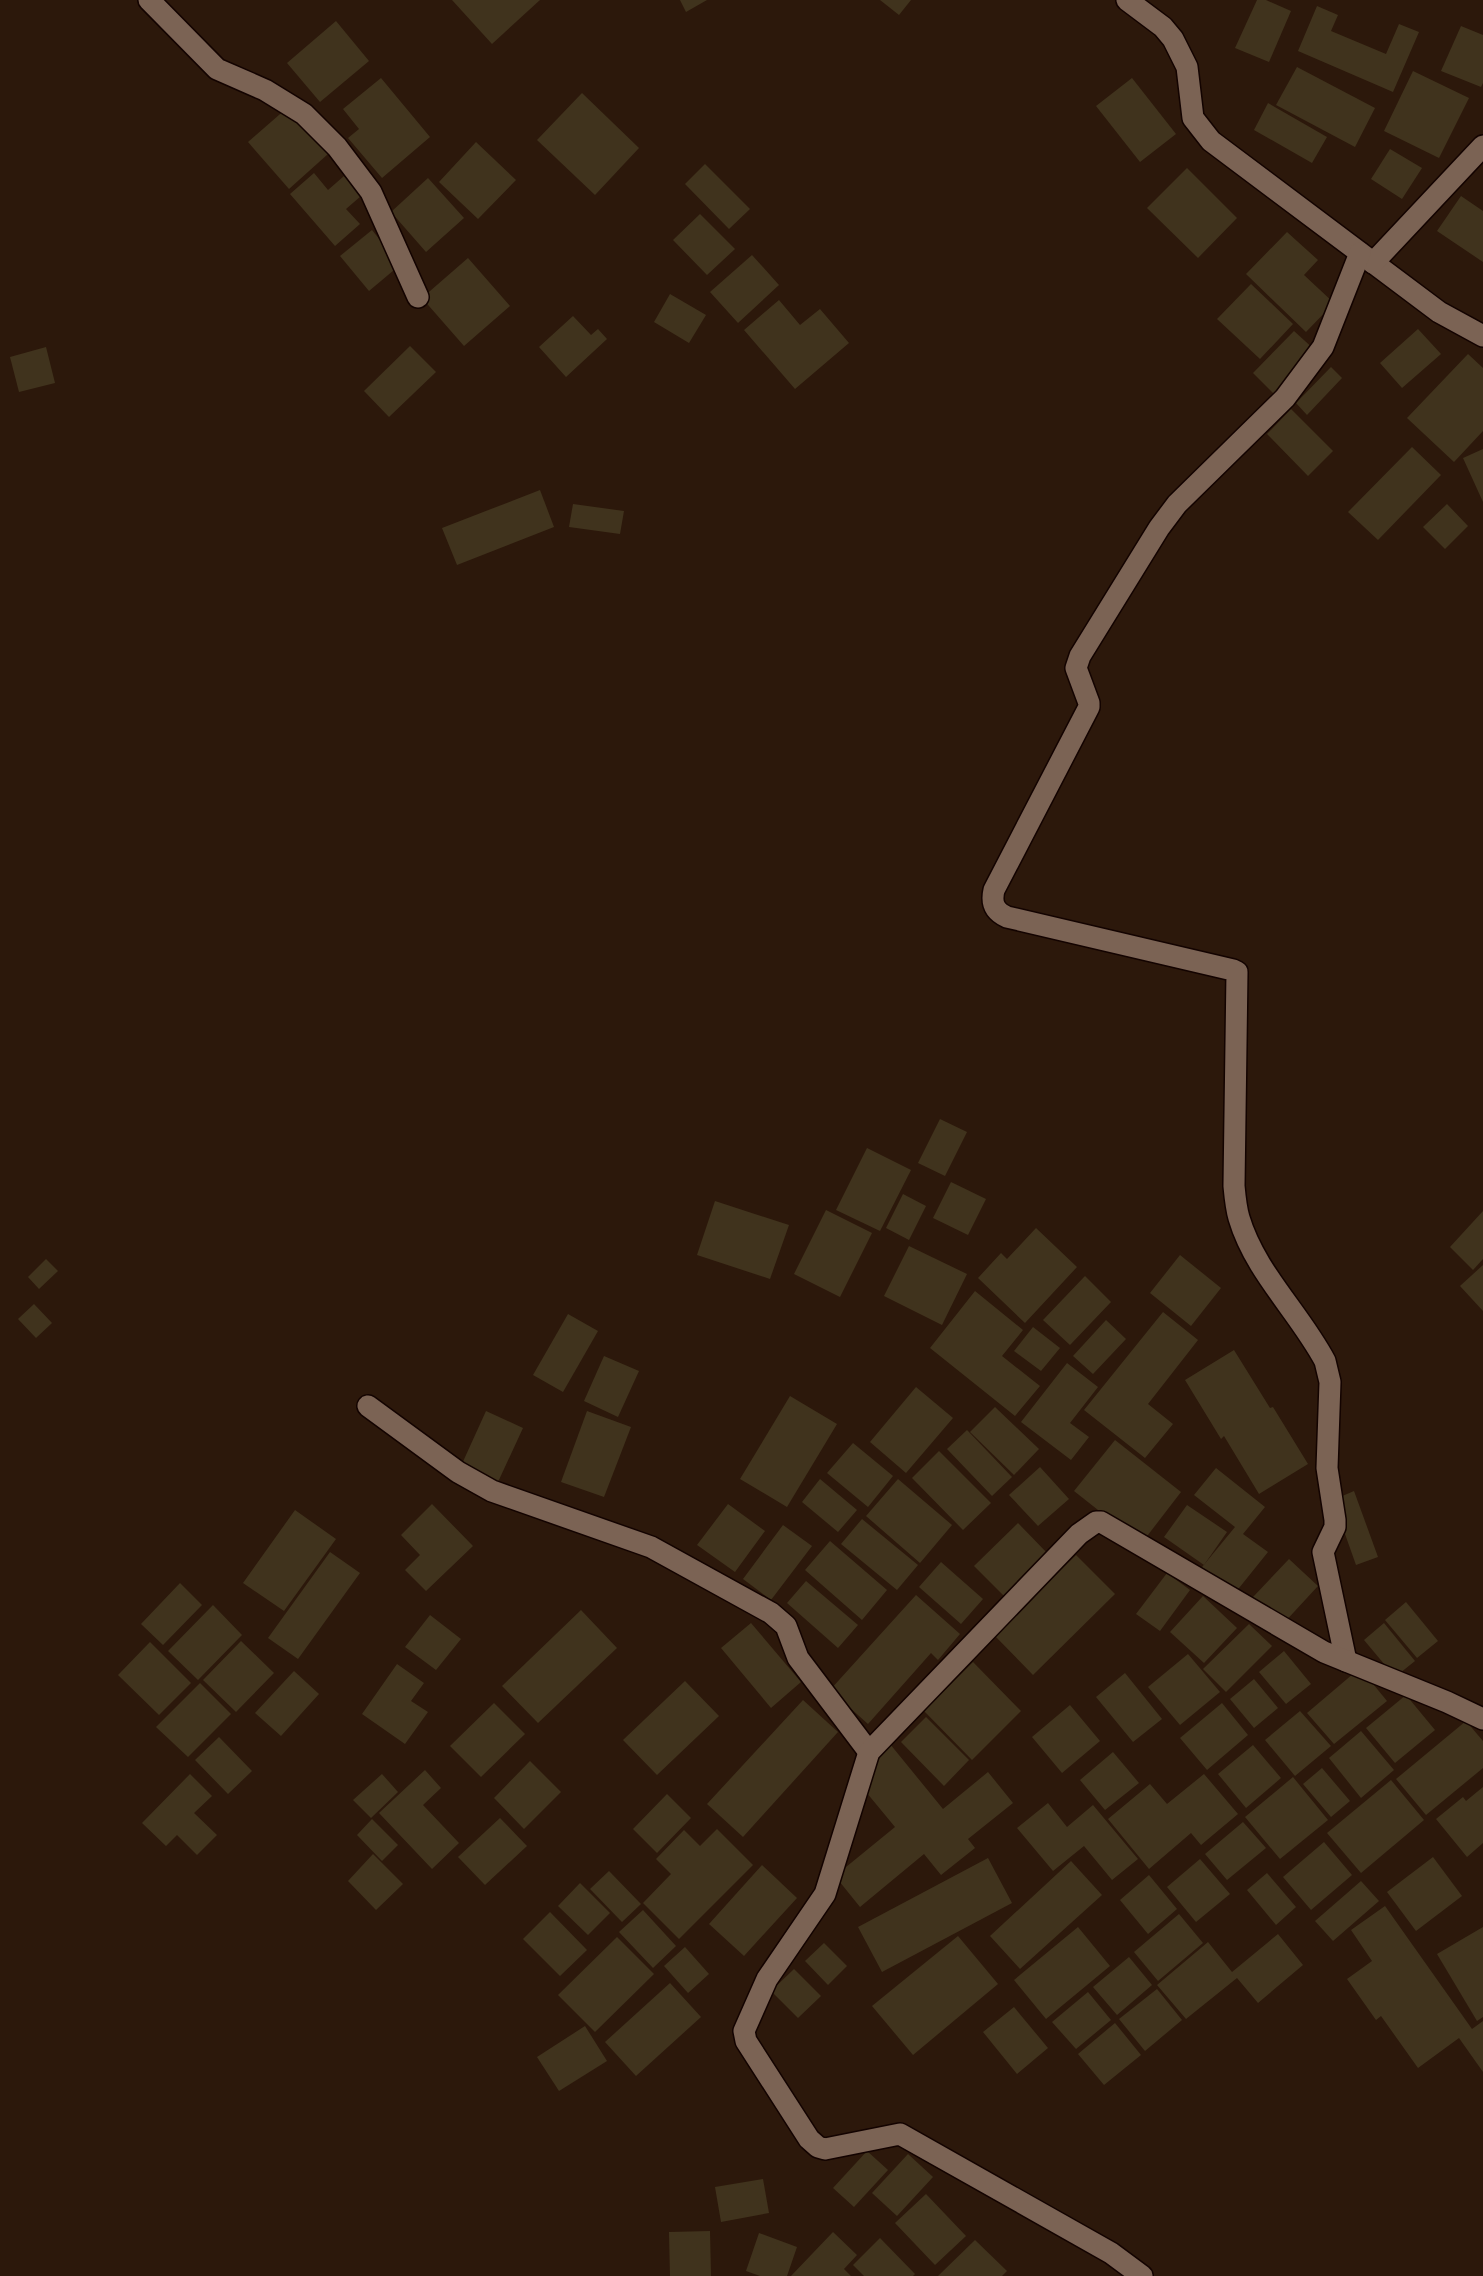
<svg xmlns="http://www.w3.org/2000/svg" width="1483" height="2276" font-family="Roboto,sans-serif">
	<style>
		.building { fill: #40331d }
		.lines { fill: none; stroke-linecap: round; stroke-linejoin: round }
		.minor-casing { stroke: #130300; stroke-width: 24 }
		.minor { stroke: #7b6354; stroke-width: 21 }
	</style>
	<rect width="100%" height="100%" fill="#2c180b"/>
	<g class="building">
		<path d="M452,0H540L492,44Z"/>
		<path d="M680,0H707L686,12Z"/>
		<path d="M880,0H911L899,15Z"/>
		<path d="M1257,0H1266L1291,11L1269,62L1235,48Z"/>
		<path d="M1317,6L1338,15L1331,31L1386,54L1399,24L1419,32L1393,92L1298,51Z"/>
		<path d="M336,21L369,61L320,102L287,63Z"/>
		<path d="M1461,26L1483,35V83L1481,87L1441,71Z"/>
		<path d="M1297,67L1375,108L1355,147L1276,105Z"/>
		<path d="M1413,71L1469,98L1439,158L1384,131Z"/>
		<path d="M381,78L430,137L382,178L348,138L359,129L343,109Z"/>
		<path d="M1132,78L1176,134L1140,162L1096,106Z"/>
		<path d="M582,93L639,148L595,195L537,140Z"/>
		<path d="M1268,103L1327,137L1312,163L1254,130Z"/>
		<path d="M287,108L328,154L289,189L248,142Z"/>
		<path d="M476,142L516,180L478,219L439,182Z"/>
		<path d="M1390,149L1422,168L1402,199L1371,179Z"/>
		<path d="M705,164L750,209L729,229L685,184Z"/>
		<path d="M1187,168L1237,218L1198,258L1147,208Z"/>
		<path d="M314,173L328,190L344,176L361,196L346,209L360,224L335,246L290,194Z"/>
		<path d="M428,178L464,218L426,252L391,212Z"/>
		<path d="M1461,196L1483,211V262L1437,231Z"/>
		<path d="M700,214L735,249L707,275L673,240Z"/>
		<path d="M372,230L400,265L369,291L340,256Z"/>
		<path d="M1287,232L1318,260L1304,275L1334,303L1306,332L1246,274Z"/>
		<path d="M752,255L779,285L738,323L710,292Z"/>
		<path d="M468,258L510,306L464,346L422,298Z"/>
		<path d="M1251,284L1293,324L1260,359L1217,319Z"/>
		<path d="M670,294L706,315L689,343L654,322Z"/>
		<path d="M779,300L800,325L820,309L849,343L795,389L744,330Z"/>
		<path d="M573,316L591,335L598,329L607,339L566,377L539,347Z"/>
		<path d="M1418,329L1441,354L1402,388L1380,363Z"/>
		<path d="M1294,331L1316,351L1274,394L1253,373Z"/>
		<path d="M410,346L436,372L389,417L364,391Z"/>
		<path d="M46,347L55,383L19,392L10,357Z"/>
		<path d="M1468,354L1483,368V431L1454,462L1407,418Z"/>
		<path d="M1331,367L1342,378L1307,415L1296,403Z"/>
		<path d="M1291,409L1333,451L1308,476L1267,434Z"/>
		<path d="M1412,447L1441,475L1378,540L1348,512Z"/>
		<path d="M1483,449V502L1463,458Z"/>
		<path d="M540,490L554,527L457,565L442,528Z"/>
		<path d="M573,504L624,511L620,534L569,527Z"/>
		<path d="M1447,504L1468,526L1445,549L1423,527Z"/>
		<path d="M940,1119L967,1132L945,1176L918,1163Z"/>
		<path d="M867,1148L911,1170L880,1231L836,1210Z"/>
		<path d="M951,1182L986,1199L968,1235L933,1218Z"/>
		<path d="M903,1194L926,1206L909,1240L886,1228Z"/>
		<path d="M715,1201L789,1225L770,1279L697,1255Z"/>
		<path d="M826,1210L872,1233L840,1297L794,1274Z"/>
		<path d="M1483,1211V1259L1473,1270L1450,1247Z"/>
		<path d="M1036,1228L1077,1267L1025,1323L978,1278L1001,1253L1007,1259Z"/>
		<path d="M909,1246L967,1274L942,1325L884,1296Z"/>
		<path d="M1180,1255L1221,1288L1191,1326L1150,1293Z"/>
		<path d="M46,1259L58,1271L39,1289L28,1277Z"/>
		<path d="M1483,1265V1311L1460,1286Z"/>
		<path d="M1085,1276L1111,1302L1070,1345L1043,1320Z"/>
		<path d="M975,1291L1023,1330L1002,1356L1040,1386L1015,1416L930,1348Z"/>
		<path d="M34,1304L52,1323L36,1338L18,1319Z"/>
		<path d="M1163,1312L1198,1340L1148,1404L1173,1424L1145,1458L1084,1410Z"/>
		<path d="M568,1314L598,1331L563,1392L533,1375Z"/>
		<path d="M1106,1320L1126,1339L1093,1374L1073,1356Z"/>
		<path d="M1033,1327L1060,1348L1041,1371L1014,1351Z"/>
		<path d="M1234,1350L1270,1408L1273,1407L1308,1464L1259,1494L1224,1436L1221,1439L1185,1380Z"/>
		<path d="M604,1356L639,1371L618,1417L584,1401Z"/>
		<path d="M1067,1363L1098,1387L1070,1423L1089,1437L1071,1460L1021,1422Z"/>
		<path d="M916,1387L953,1418L906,1473L870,1442Z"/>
		<path d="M790,1396L837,1424L787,1507L740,1479Z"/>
		<path d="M995,1407L1039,1449L1014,1475L970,1432Z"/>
		<path d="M486,1411L523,1428L498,1482L461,1466Z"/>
		<path d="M587,1411L631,1427L604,1497L561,1482Z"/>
		<path d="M967,1430L1012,1477L992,1496L947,1449Z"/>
		<path d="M1115,1440L1181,1492L1141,1544L1074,1491Z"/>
		<path d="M853,1443L893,1476L868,1507L827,1473Z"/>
		<path d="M939,1451L991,1503L963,1530L912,1478Z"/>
		<path d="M1040,1467L1069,1499L1038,1526L1009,1495Z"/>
		<path d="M1216,1468L1265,1507L1243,1534L1268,1552L1231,1598L1198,1572L1235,1527L1194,1495Z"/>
		<path d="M820,1479L857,1510L838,1532L802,1502Z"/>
		<path d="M898,1479L952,1525L920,1563L866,1516Z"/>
		<path d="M1354,1491L1378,1557L1356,1565L1333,1500Z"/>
		<path d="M432,1504L473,1546L426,1591L405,1570L420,1555L401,1535Z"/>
		<path d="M728,1504L765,1531L735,1572L697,1545Z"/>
		<path d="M1187,1505L1227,1532L1204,1565L1164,1537Z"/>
		<path d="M295,1510L336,1539L284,1611L243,1583Z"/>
		<path d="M862,1519L918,1565L897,1590L841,1544Z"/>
		<path d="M1018,1523L1050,1556L1006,1598L974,1566Z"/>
		<path d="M783,1525L812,1546L771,1600L743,1579Z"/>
		<path d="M830,1541L887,1590L862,1620L805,1570Z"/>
		<path d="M330,1552L360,1573L298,1659L268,1638Z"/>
		<path d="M1076,1555L1115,1594L1033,1675L994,1635Z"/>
		<path d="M1289,1559L1318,1586L1282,1625L1253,1597Z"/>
		<path d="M941,1562L983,1599L961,1624L919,1587Z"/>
		<path d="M1167,1573L1190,1590L1160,1631L1136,1614Z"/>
		<path d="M806,1581L858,1625L838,1648L787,1603Z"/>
		<path d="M180,1583L202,1605L163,1645L141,1624Z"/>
		<path d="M916,1595L960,1634L938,1660L931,1653L868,1724L830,1690Z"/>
		<path d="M1203,1596L1237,1628L1204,1663L1170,1632Z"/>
		<path d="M1406,1602L1438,1641L1417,1658L1385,1620Z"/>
		<path d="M213,1605L242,1635L198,1680L168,1651Z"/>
		<path d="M581,1610L617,1648L538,1723L502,1686Z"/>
		<path d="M430,1615L461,1639L436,1670L405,1647Z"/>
		<path d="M751,1623L801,1682L771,1708L721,1648Z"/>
		<path d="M1384,1623L1415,1661L1395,1677L1364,1640Z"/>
		<path d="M1249,1624L1272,1646L1226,1692L1203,1669Z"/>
		<path d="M241,1641L274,1673L236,1712L203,1680Z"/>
		<path d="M150,1642L191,1683L159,1715L118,1675Z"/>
		<path d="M1284,1651L1311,1684L1286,1704L1259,1672Z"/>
		<path d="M1188,1654L1220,1692L1180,1725L1148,1687Z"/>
		<path d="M973,1662L1021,1711L972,1760L924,1711Z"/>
		<path d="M397,1664L424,1683L411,1701L428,1712L405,1744L362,1714Z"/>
		<path d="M1360,1668L1387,1701L1334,1744L1307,1713Z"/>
		<path d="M294,1671L319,1694L281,1736L255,1713Z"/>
		<path d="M1125,1673L1162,1719L1133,1742L1096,1697Z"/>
		<path d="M1254,1679L1278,1708L1254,1728L1230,1699Z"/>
		<path d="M685,1681L719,1716L657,1775L623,1740Z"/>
		<path d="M200,1683L231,1714L188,1757L156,1727Z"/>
		<path d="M1406,1695L1435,1730L1395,1763L1366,1728Z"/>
		<path d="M803,1700L838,1732L743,1837L707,1804Z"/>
		<path d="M494,1703L525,1734L481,1777L450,1746Z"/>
		<path d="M1222,1703L1248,1735L1207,1770L1180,1738Z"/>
		<path d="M1070,1705L1100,1741L1062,1773L1032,1737Z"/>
		<path d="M1300,1711L1331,1746L1295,1776L1265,1740Z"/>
		<path d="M926,1717L969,1760L944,1786L901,1742Z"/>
		<path d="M1466,1721L1483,1741V1768L1426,1815L1396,1779Z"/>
		<path d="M1361,1731L1394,1770L1361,1798L1329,1758Z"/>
		<path d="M219,1737L252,1771L228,1794L195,1760Z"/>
		<path d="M890,1744L943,1809L988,1772L1013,1803L968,1839L975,1848L941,1875L924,1854L860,1907L835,1876L895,1827L852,1775Z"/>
		<path d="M1253,1745L1281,1778L1246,1808L1218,1774Z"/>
		<path d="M1113,1752L1139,1783L1105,1810L1080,1780Z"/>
		<path d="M530,1761L561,1792L524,1829L494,1798Z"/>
		<path d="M1322,1768L1350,1801L1331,1817L1303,1784Z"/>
		<path d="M425,1770L441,1788L423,1805L459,1843L432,1869L379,1813Z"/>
		<path d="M190,1774L212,1796L194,1813L217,1835L197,1855L177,1835L166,1846L142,1823Z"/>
		<path d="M382,1774L398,1792L371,1818L353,1800Z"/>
		<path d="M1204,1774L1238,1814L1201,1845L1191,1833L1149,1869L1108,1819L1150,1784L1167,1804Z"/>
		<path d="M1293,1777L1328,1820L1280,1859L1245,1817Z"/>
		<path d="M1391,1780L1424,1820L1361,1873L1327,1833Z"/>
		<path d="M1483,1787V1843L1467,1857L1436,1819L1463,1797L1466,1801Z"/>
		<path d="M667,1794L691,1818L657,1853L633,1829Z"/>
		<path d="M1048,1803L1067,1827L1093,1805L1138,1859L1112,1880L1084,1846L1053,1871L1017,1828Z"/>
		<path d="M500,1818L527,1846L485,1885L458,1857Z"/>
		<path d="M372,1819L398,1845L382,1861L357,1835Z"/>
		<path d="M1243,1822L1266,1848L1227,1880L1205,1854Z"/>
		<path d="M717,1829L753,1865L679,1939L643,1903L671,1874L656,1859L684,1830L700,1846Z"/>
		<path d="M1324,1842L1352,1875L1311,1910L1283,1877Z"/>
		<path d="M373,1854L403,1884L376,1910L348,1881Z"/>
		<path d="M1433,1857L1462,1896L1416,1931L1387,1892Z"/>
		<path d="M988,1858L1012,1903L882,1972L858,1927Z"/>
		<path d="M1200,1859L1230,1894L1196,1922L1167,1887Z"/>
		<path d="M1071,1861L1102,1895L1020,1969L990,1936Z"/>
		<path d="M762,1865L797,1898L744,1956L709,1924Z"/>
		<path d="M609,1871L641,1904L622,1922L590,1889Z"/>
		<path d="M1267,1873L1296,1907L1276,1925L1247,1890Z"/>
		<path d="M1149,1875L1177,1909L1148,1934L1120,1900Z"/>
		<path d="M1361,1881L1379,1901L1333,1941L1315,1921Z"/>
		<path d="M580,1883L610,1913L588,1935L558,1906Z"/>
		<path d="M1385,1906L1472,2029L1483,2021V2072L1459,2038L1418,2068L1381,2016L1376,2020L1347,1979L1372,1961L1351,1930Z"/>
		<path d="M643,1910L676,1946L653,1968L619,1932Z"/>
		<path d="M550,1912L587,1950L560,1976L523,1939Z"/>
		<path d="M1179,1914L1203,1943L1158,1981L1134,1952Z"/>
		<path d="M1078,1927L1110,1966L1046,2019L1014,1980Z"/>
		<path d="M1483,1927V2017L1477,2021L1437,1954Z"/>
		<path d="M1278,1934L1303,1965L1258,2003L1237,1978L1186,2019L1157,1985L1208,1942L1232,1972Z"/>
		<path d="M958,1936L998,1984L913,2055L872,2006Z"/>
		<path d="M617,1937L654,1974L595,2032L558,1995Z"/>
		<path d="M824,1943L847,1966L828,1985L805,1961Z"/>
		<path d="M685,1947L709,1974L688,1993L664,1966Z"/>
		<path d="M1129,1957L1152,1985L1117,2015L1093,1987Z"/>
		<path d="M794,1969L821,1996L798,2018L771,1991Z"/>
		<path d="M670,1983L701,2017L636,2076L605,2042Z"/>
		<path d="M1157,1989L1182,2020L1145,2051L1119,2019Z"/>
		<path d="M1088,1992L1111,2020L1076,2049L1052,2022Z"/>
		<path d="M1014,2007L1048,2048L1017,2074L983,2032Z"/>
		<path d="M1115,2023L1141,2055L1104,2085L1078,2054Z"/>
		<path d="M585,2026L607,2061L559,2091L537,2057Z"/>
		<path d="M867,2151L888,2170L854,2207L833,2188Z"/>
		<path d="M908,2154L933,2177L897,2216L872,2193Z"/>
		<path d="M763,2179L769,2213L721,2222L715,2187Z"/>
		<path d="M926,2194L966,2236L935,2265L895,2223Z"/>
		<path d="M710,2231L711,2276H670L669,2232Z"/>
		<path d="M833,2232L857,2255L844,2269L851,2276H791Z"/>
		<path d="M759,2233L797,2247L787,2276H760L746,2271Z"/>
		<path d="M880,2238L915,2274L913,2276H864L853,2265Z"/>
		<path d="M975,2240L1007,2271L1002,2276H938Z"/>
	</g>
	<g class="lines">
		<g class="minor-casing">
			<g id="minor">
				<path d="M149,0L217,69L265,90L304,114L337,147L371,192L418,297"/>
				<path d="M1127,0L1163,27L1173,39L1187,67L1193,118L1211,141L1439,312L1483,336"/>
				<path d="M1373,263L1483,146"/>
				<path d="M368,1406L458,1472L492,1491L651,1547L771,1613L786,1626L798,1658L869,1752"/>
				<path d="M1346,1661L1323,1552L1335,1527V1520L1327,1468L1330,1382L1325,1361C1299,1312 1255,1272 1239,1218C1236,1208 1235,1197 1234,1186L1237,972L1233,970L1007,917C994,911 991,903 994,890L1089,707V703L1076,668L1080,656L1159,528L1177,504L1285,398L1323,347L1360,253"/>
				<path d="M1142,2276L1111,2253L900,2134L825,2149L818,2147L809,2139L746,2041L744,2031L767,1979L825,1894L869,1752L1079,1534L1096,1522H1101L1324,1652L1447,1702L1483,1719"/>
			</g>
		</g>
		<use href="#minor" class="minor"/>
	</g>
</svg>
